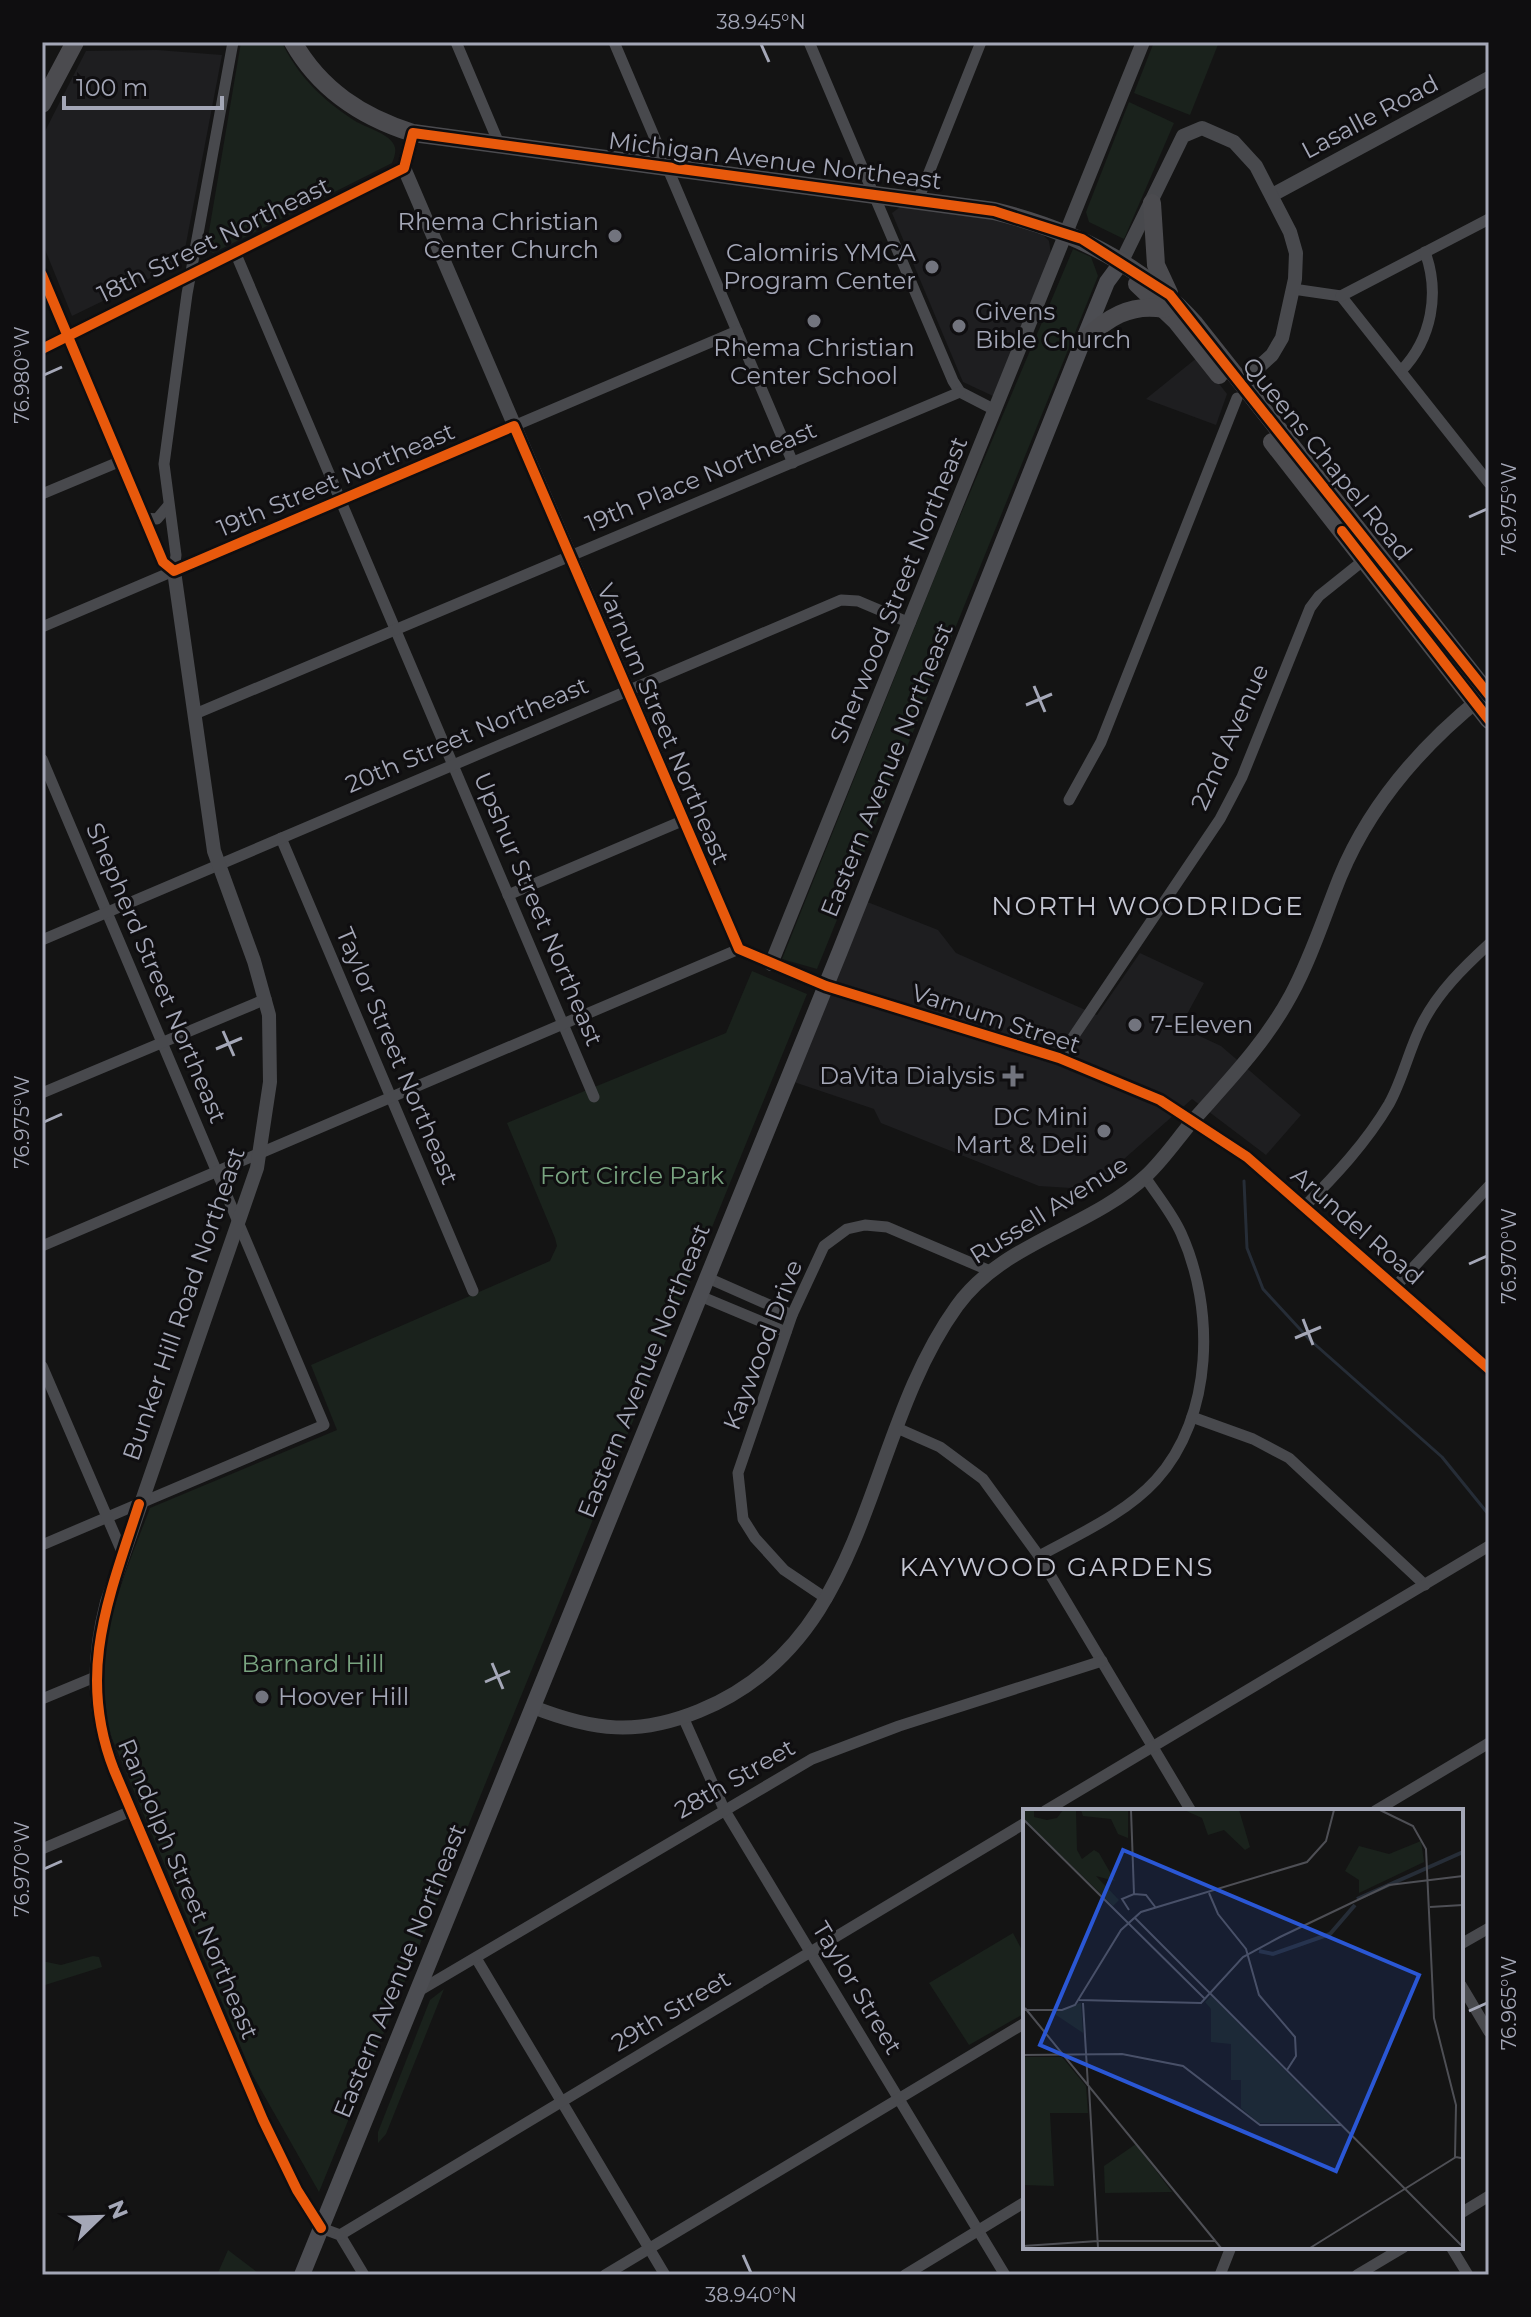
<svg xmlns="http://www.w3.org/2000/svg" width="1531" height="2317" font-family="Montserrat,sans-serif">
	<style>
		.built { fill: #1e1e20 }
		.green { fill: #1a221c }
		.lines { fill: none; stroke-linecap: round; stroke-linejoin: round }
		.stream { stroke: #262d37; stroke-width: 3 }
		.minor { stroke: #48494d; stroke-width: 11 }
		.tertiary { stroke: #48494d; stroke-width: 14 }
		.secondary { stroke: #4c4d52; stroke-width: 16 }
		.primary { stroke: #4b4b4f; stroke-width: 18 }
		.cycleway-casing { stroke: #0f0e10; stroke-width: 15 }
		.cycleway { stroke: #e8590c; stroke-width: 10 }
		.ticks { fill: none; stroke: #a4a7b7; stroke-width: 3 }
		.poi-dot { fill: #72747e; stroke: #0f0e10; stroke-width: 3 }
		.labels { text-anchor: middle; stroke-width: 6; stroke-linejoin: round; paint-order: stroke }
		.street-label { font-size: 24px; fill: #a4a7b7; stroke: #0f0e10 }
		.poi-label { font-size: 24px; fill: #a4a7b7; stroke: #0f0e10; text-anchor: end }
		.park-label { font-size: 24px; fill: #79a480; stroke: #0f0e10 }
		.neighbourhood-label { font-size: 26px; letter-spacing: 2px; fill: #c5c7d3; stroke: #0f0e10 }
		.inset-river { fill: none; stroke: #262d37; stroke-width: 4 }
		.inset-road { fill: none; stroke: #4e4f55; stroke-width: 2 }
		.view { fill: #2a57d5; fill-opacity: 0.15; stroke: #2a57d5; stroke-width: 4 }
		.inset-edge { fill: none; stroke: #a4a7b7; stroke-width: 4 }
		.neatline { fill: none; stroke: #a4a7b7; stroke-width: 3 }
		.ticks-label { font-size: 20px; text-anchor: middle; fill: #a4a7b7 }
	</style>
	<rect width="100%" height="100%" fill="#141414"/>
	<g class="built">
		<path d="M157,50L222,55L184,254L173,267L72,316L42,242V137L86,51Z"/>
		<path d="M900,207L996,220L1042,234L1049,241L1051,254L993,396L963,382L892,213Z"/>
		<path d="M1198,357L1227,394L1216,425L1146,399Z"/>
		<path d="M865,901L938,930L956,953L1097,1015L1140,953L1204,983L1180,1027L1221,1046L1301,1115L1266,1155L1192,1099L1107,1174L1071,1188L1039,1186L881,1123L874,1109L791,1081Z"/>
	</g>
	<g class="green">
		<path d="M241,42H282C296,74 323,100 352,119C363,127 389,133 394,145C397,151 394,158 392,163L213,253L206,249Z"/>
		<path d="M1154,42H1219L1190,115L1134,93Z"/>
		<path d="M1129,102L1174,123L1124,239L1089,222L1086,212Z"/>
		<path d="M1073,249L1091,257L1098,276L817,969L782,959L944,554Z"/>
		<path d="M752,971L807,994L319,2192L252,2074L108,1729C107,1711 103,1692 103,1674C105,1617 130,1561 150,1508L337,1430L311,1365L550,1261L557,1246L555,1238L507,1123L726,1033Z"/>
		<path d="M1013,1933L1025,1956V2013L969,2045L929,1983Z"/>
		<path d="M93,1956L99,1957L102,1967L42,1986V1961L61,1965Z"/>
		<path d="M444,1989L386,2134L378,2143V2132L430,2000Z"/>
		<path d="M228,2250L261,2275H217Z"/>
	</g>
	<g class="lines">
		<path class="stream" d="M1244,1181L1247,1248L1263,1289L1310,1340L1442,1457L1489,1515"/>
		<g class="minor">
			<path d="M456,42L500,146"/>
			<path d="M614,42L793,463"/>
			<path d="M809,42L953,381L960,392L995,410"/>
			<path d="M918,200L981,42"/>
			<path d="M235,252L594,1097"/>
			<path d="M1293,289L1341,296"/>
			<path d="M1341,296L1489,483"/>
			<path d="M1341,296L1489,219"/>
			<path d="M1401,371C1432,339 1440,293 1425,252"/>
			<path d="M42,494L121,461"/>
			<path d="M145,518L157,519L168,506"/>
			<path d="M174,571L176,555L164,464L187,294L233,42"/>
			<path d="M42,627L737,331"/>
			<path d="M195,714L960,392"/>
			<path d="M42,759L324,1425L42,1545"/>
			<path d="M1069,800L1101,742L1237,398"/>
			<path d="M281,838L473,1291"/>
			<path d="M508,895L682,821"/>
			<path d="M42,940L841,600L858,601L910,623"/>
			<path d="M1059,1058L1220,819L1242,777L1310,608L1319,596L1364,560"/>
			<path d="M42,1093L266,999"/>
			<path d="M1303,1208C1335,1176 1366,1143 1389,1104C1403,1079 1409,1049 1422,1024C1438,992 1464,967 1489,944"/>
			<path d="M42,1246L739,949"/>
			<path d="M708,1278L792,1315"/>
			<path d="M1396,1286L1489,1186"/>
			<path d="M700,1296L786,1332"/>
			<path d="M42,1366L123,1554"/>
			<path d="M1192,1417L1253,1439L1289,1458L1425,1585"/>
			<path d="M897,1428L940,1447L983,1479L1039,1556L1191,1811"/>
			<path d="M1039,1556C1079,1534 1125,1514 1156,1480C1214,1416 1215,1308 1181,1233C1172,1213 1157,1195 1145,1177"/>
			<path d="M827,1599L784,1570L755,1538L743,1519L738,1473L792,1315L824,1246L847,1229L865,1225L887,1227L988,1270"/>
			<path d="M42,1699L95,1677"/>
			<path d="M683,1717L724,1809L1005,2275"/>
			<path d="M1045,1811L1489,1546"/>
			<path d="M1375,1811L1489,1743"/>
			<path d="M42,1849L131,1811"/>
			<path d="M1461,1944L1489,1928"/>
			<path d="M476,1958L665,2275"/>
			<path d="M1461,1985L1489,2032"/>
			<path d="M417,1992L812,1759L899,1726L1102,1661"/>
			<path d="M1461,2213L1489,2196"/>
			<path d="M321,2228L340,2235L364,2275"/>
			<path d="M340,2235L1025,1823"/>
			<path d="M1451,2247L1468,2275"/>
			<path d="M605,2275L1025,2023"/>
			<path d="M905,2275L1025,2202"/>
			<path d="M1220,2275L1231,2247"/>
			<path d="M1357,2275L1404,2247"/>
		</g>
		<g class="tertiary">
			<path d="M413,133L404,168L739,949L826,986L1059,1058L1160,1100L1247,1157L1489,1369"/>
			<path d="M1272,195L1489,78"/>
			<path d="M1121,263L1183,136L1202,128L1234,142L1256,166L1290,232L1296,253L1295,279L1282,338L1272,355L1241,383"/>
			<path d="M42,275L163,562L174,571L214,851L254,961L269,1015L270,1082L257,1168L107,1602C92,1660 92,1713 114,1770L263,2120L297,2190L321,2228"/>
			<path d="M42,349L404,168"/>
			<path d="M771,964L1143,42"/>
			<path d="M533,1707C594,1731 638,1736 699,1711C874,1640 861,1439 957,1306C1003,1242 1089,1229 1146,1176C1163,1160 1176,1141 1190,1124C1227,1082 1264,1045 1291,995C1311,958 1324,917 1340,877C1370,804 1421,746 1482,697"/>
		</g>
		<path class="secondary" d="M302,2275L840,951L1083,341L1107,282L1121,263"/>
		<g class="primary">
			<path d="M293,42C320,90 362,117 413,133L994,211C1072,230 1142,264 1195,324L1489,695"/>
			<path d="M42,104L75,42"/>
			<path d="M1152,203L1156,265L1169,293"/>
			<path d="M1137,284L1176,321L1219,375"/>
			<path d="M1083,341C1107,318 1130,303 1164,309"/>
			<path d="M1272,442L1489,720"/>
		</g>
		<g class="cycleway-casing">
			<g id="cycleway">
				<path d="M42,275L163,562L174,571L514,426L739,949L826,986L1059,1058L1160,1100L1247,1157L1489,1369"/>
				<path d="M42,349L404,168L413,133L994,211L1082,239L1170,295L1489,695"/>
				<path d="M1342,531L1489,720"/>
				<path d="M139,1504C109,1597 76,1673 114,1770L263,2120L297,2190L321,2228"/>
			</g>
		</g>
		<use href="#cycleway" class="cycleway"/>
	</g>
	<path class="ticks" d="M761,44L769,62M44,375L62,367M1469,517L1487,509M1034,686L1045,712M1026,705L1052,694M223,1031L234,1056M216,1049L242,1038M44,1122L62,1114M1469,1264L1487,1256M1303,1319L1313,1345M1295,1338L1321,1327M492,1663L503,1689M485,1682L510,1671M44,1869L62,1861M1469,2011L1487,2003M743,2255L751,2273"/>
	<g class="poi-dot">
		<circle cx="615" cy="236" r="8"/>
		<circle cx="932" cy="267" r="8"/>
		<circle cx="814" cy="321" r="8"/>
		<circle cx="959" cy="326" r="8"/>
		<circle cx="1135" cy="1025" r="8"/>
		<path d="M1009 1064h8v8h8v8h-8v8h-8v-8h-8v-8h8z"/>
		<circle cx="1104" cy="1131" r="8"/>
		<circle cx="262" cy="1697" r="8"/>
	</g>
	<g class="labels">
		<g class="street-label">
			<text transform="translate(1370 117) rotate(-28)" y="8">Lasalle Road</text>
			<text transform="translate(775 161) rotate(7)" y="8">Michigan Avenue Northeast</text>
			<text transform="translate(214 240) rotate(-26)" y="8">18th Street Northeast</text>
			<text transform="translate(1327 459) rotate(51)" y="8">Queens Chapel Road</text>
			<text transform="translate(701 477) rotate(-23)" y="8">19th Place Northeast</text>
			<text transform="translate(336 480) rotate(-23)" y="8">19th Street Northeast</text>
			<text transform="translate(899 590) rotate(-68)" y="8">Sherwood Street Northeast</text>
			<text transform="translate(663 724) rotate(67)" y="8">Varnum Street Northeast</text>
			<text transform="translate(467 735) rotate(-23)" y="8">20th Street Northeast</text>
			<text transform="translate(1230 737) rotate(-66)" y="8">22nd Avenue</text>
			<text transform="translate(887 770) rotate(-68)" y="8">Eastern Avenue Northeast</text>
			<text transform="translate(538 909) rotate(67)" y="8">Upshur Street Northeast</text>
			<text transform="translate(156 973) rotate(67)" y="8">Shepherd Street Northeast</text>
			<text transform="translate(996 1019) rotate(18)" y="8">Varnum Street</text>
			<text transform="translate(397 1056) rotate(67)" y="8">Taylor Street Northeast</text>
			<text transform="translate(1049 1210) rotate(-32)" y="8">Russell Avenue</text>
			<text transform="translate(1357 1226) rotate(41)" y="8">Arundel Road</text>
			<text transform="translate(184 1304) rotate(-71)" y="8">Bunker Hill Road Northeast</text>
			<text transform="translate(763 1345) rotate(-69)" y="8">Kaywood Drive</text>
			<text transform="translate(644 1371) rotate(-68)" y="8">Eastern Avenue Northeast</text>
			<text transform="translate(735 1779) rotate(-30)" y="8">28th Street</text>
			<text transform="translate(188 1889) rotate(67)" y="8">Randolph Street Northeast</text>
			<text transform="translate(400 1971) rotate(-68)" y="8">Eastern Avenue Northeast</text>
			<text transform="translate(857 1988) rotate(59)" y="8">Taylor Street</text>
			<text transform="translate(671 2011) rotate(-31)" y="8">29th Street</text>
		</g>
		<g class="poi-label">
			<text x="599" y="230">Rhema Christian<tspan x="599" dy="28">Center Church</tspan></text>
			<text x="916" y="261">Calomiris YMCA<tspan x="916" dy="28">Program Center</tspan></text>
			<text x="975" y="320" text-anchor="start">Givens<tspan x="975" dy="28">Bible Church</tspan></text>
			<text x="814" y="356" text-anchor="middle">Rhema Christian<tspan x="814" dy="28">Center School</tspan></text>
			<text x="1151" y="1033" text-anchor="start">7-Eleven</text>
			<text x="995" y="1084">DaVita Dialysis</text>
			<text x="1088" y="1125">DC Mini<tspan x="1088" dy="28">Mart &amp; Deli</tspan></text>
			<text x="278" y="1705" text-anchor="start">Hoover Hill</text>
		</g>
		<g class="park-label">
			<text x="632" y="1184">Fort Circle Park</text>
			<text x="313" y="1672">Barnard Hill</text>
		</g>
		<g class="neighbourhood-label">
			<text x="1148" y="915">NORTH WOODRIDGE</text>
			<text x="1057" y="1576">KAYWOOD GARDENS</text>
		</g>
	</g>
	<g transform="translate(1023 1809)">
		<rect width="440" height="440" fill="#141414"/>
		<path d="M0,1H11V8L24,11L34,9L40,1H53L54,41L59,50L71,41L76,44L92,72L73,67L96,91L90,97L0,9ZM58,1H105V29L95,25L88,10L60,7ZM161,1H216L227,38L222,41L201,21L185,26L179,9ZM398,32L401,53L336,84V71L322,62L336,37L366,45ZM188,187L314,314H236L218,299V271H208V235L188,233V200L182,193ZM58,194L60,224L30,204L57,194ZM0,248H39L63,277L65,304H27L31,377L0,376ZM113,335L149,383L82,384L81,357Z" fill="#1a221c"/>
		<path class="inset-river" d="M334,90L440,43M236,142L250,145L307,125L332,96"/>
		<path class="inset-road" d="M108,1L111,85M357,1L390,17L403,40L411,209L433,296L432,348M0,10L182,190M186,84L195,105L223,140L236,186L272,228L273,247L264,261M407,98L440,96M106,101L99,90L111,85L123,86L133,99M111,108L440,438M56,191L178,194L220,148L257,128L366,76L440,67M60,194L65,277M2,199L198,439M0,201H39L52,196L98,121L118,103L284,53L303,32L311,1M0,246L99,245L160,257L237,316H319M66,278L75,439M75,432H192M0,437L75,432M287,439L433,348L438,349"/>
		<path class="view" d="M100,41L396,166L313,362L17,236Z"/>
		<rect width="440" height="440" class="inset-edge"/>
	</g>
	<rect width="1531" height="2317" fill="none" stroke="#0f0e10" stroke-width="88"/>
	<g transform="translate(100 2217) rotate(67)" stroke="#0f0e10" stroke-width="6" paint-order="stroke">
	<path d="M0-6L14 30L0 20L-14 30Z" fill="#a4a7b7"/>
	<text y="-12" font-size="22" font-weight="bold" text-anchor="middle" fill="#a4a7b7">N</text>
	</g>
	<path d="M64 96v12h158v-12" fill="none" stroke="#a4a7b7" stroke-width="4"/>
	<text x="76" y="96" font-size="24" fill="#a4a7b7" stroke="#0f0e10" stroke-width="6" paint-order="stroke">100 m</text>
	<rect x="44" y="44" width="1443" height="2229" class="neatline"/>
	<g class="ticks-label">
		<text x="761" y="29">38.945°N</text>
		<text transform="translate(22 375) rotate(-90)" y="7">76.980°W</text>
		<text transform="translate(1509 509) rotate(-90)" y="7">76.975°W</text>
		<text transform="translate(22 1122) rotate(-90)" y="7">76.975°W</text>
		<text transform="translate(1509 1256) rotate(-90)" y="7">76.970°W</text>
		<text transform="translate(22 1869) rotate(-90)" y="7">76.970°W</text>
		<text transform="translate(1509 2003) rotate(-90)" y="7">76.965°W</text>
		<text x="751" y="2302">38.940°N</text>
	</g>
</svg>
